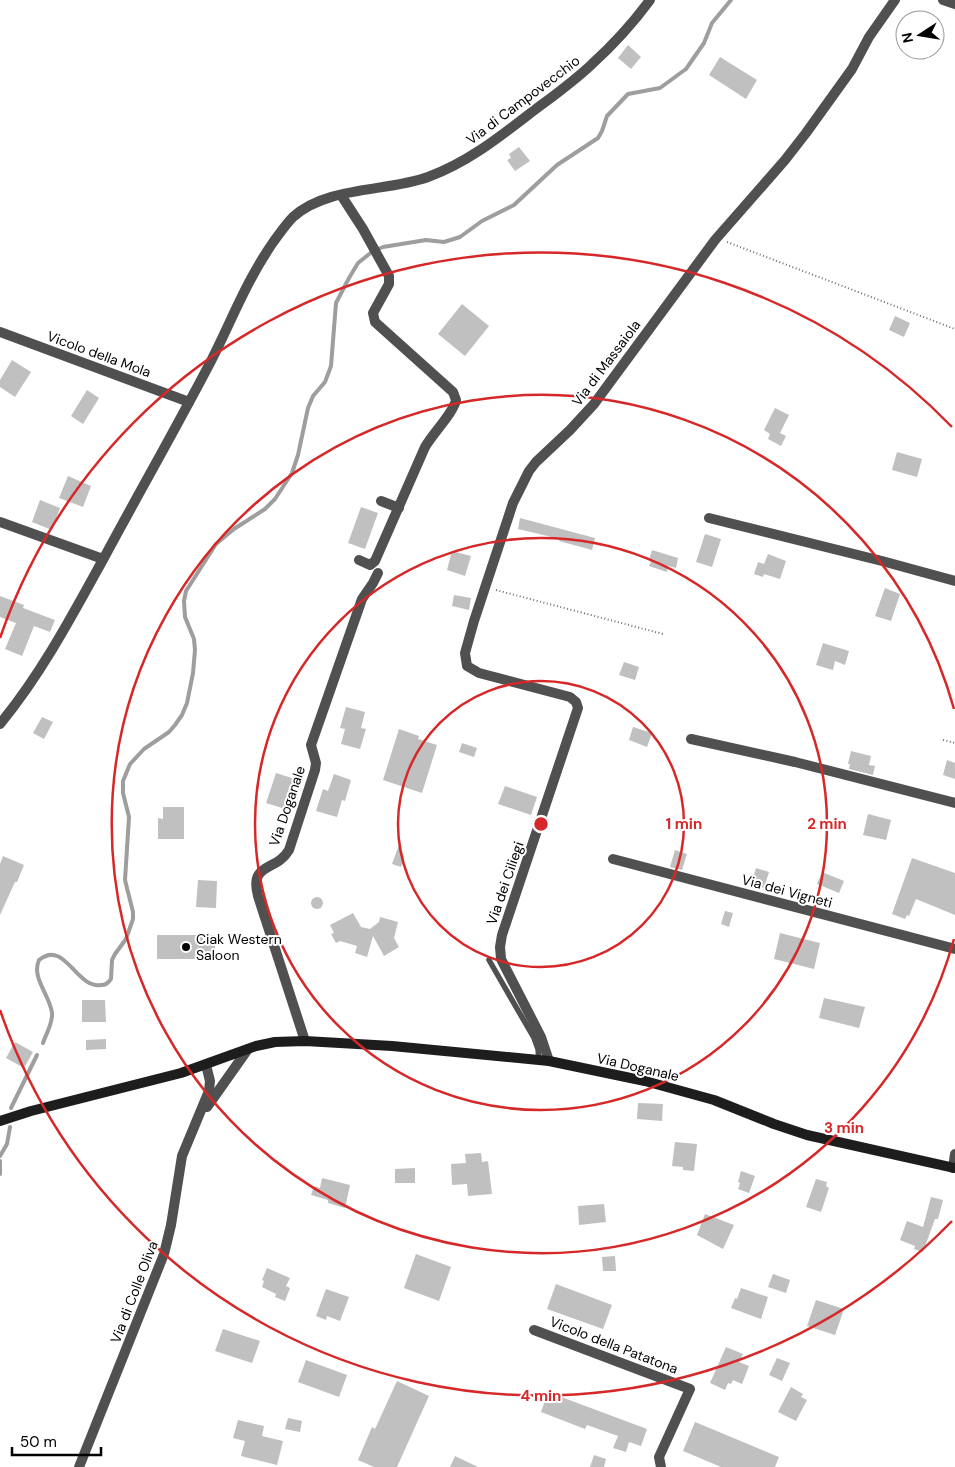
<svg xmlns="http://www.w3.org/2000/svg" width="955" height="1467" font-family="'DM Sans',sans-serif">
	<style>
		.lines { fill: none; stroke-linecap: round; stroke-linejoin: round }
		.stream { stroke: #9e9e9e; stroke-width: 4 }
		.building { fill: #c0c0c0 }
		.path { stroke: #727272; stroke-width: 2; stroke-dasharray: 1 2.5; stroke-linecap: butt }
		.service { stroke: #505050; stroke-width: 5.5 }
		.minor { stroke: #505050; stroke-width: 10 }
		.tertiary { stroke: #505050; stroke-width: 10 }
		.secondary { stroke: #1d1d1d; stroke-width: 10 }
		.ring { fill: none; stroke: #d62828; stroke-width: 2.5 }
		.poi-dot { fill: #000; stroke: #fff; stroke-width: 2 }
		.labels { text-anchor: middle; stroke-width: 4; stroke-linejoin: round; paint-order: stroke }
		.street-label { font-size: 14px; fill: #000; stroke: #fff }
		.poi-label { font-size: 14px; fill: #000; stroke: #fff; text-anchor: start }
		.centre { fill: #d62828; stroke: #fff; stroke-width: 2.5 }
		.ring-label { font-size: 15px; text-anchor: middle; font-weight: bold; fill: #d62828; stroke: #fff; stroke-width: 4; stroke-linejoin: round; paint-order: stroke }
	</style>
	<rect width="100%" height="100%" fill="#fff"/>
	<g class="lines">
		<g class="stream">
			<path d="M43,1043C46,1034 53,1023 52,1013C50,995 31,978 39,960C65,939 76,989 101,985C106,985 108,983 111,979L112,960L115,954L126,939L133,919V912L125,880L129,817L123,793V781L130,764L144,749L169,732L175,725L182,715L187,703L193,673L195,650L194,639L185,617L184,601L186,591L216,544L234,529L265,509L275,499L292,473L298,455L308,408L313,396L325,382L331,366L336,303L349,278L358,263L373,251L383,247L426,240L444,242L460,237L482,221L514,205L557,165L598,138L602,131L607,116L628,94L660,88L686,69L704,43L712,23L731,0"/>
			<path d="M11,1108L37,1055"/>
			<path d="M0,1156L7,1144L10,1127"/>
			<path d="M0,1161V1174"/>
		</g>
	</g>
	<g class="building">
		<path d="M628,45L641,57L631,69L618,58Z"/>
		<path d="M720,57L757,80L746,99L709,75Z"/>
		<path d="M519,147L530,161L515,171L507,160L511,158L509,154Z"/>
		<path d="M462,304L489,326L465,356L438,334Z"/>
		<path d="M895,316L910,323L904,337L889,330Z"/>
		<path d="M12,360L31,372L15,397L0,387V380Z"/>
		<path d="M87,390L99,398L83,424L71,416Z"/>
		<path d="M775,408L789,415L780,433L786,436L781,446L768,439L770,434L764,430Z"/>
		<path d="M897,452L922,459L917,477L892,470Z"/>
		<path d="M68,476L91,486L83,507L59,498Z"/>
		<path d="M40,500L60,508L52,530L32,522Z"/>
		<path d="M361,507L378,513L365,549L348,543Z"/>
		<path d="M520,518L595,538L592,550L559,541L560,539L518,529Z"/>
		<path d="M705,534L721,539L712,567L696,562Z"/>
		<path d="M652,550L678,558L676,568L668,566L667,572L649,566L651,561L649,560Z"/>
		<path d="M452,551L471,556L465,576L447,570Z"/>
		<path d="M768,554L786,561L780,579L764,574L763,577L754,574L758,562L764,564Z"/>
		<path d="M885,588L900,594L891,621L875,616Z"/>
		<path d="M454,595L471,598L469,610L452,606Z"/>
		<path d="M0,596L24,605L23,608L55,620L50,632L34,626L22,656L5,649L16,623L0,617Z"/>
		<path d="M823,643L849,651L845,665L835,661L833,670L816,665Z"/>
		<path d="M624,662L639,667L635,680L619,675Z"/>
		<path d="M346,707L365,712L361,728L366,729L360,749L341,744L345,729L340,728Z"/>
		<path d="M42,717L53,722L44,739L33,733Z"/>
		<path d="M633,727L652,733L647,747L629,740Z"/>
		<path d="M399,729L419,736L418,739L437,745L422,793L383,780Z"/>
		<path d="M462,743L477,748L474,757L459,752Z"/>
		<path d="M851,751L871,756L869,765L875,766L873,775L849,769L850,764H848Z"/>
		<path d="M947,760L955,763V779L943,775Z"/>
		<path d="M276,773L295,779L285,809L266,803Z"/>
		<path d="M334,774L351,780L345,801L342,800L337,817L316,811L323,789L328,791Z"/>
		<path d="M505,786L537,797L531,815L498,804Z"/>
		<path d="M163,807H184V839H158V818L163,819Z"/>
		<path d="M868,814L891,820L886,840L863,835Z"/>
		<path d="M400,842L404,858L401,867L392,864Z"/>
		<path d="M675,850L687,854L682,870L670,867Z"/>
		<path d="M3,856L24,865L17,882H15L0,915V864Z"/>
		<path d="M912,858L955,873V915L916,899L909,916L907,915L905,919L892,914Z"/>
		<path d="M756,868L769,872L764,888L751,884Z"/>
		<path d="M822,872L844,881L839,893L817,884Z"/>
		<path d="M198,880L217,881L216,908L196,907Z"/>
		<circle cx="317" cy="903" r="6"/>
		<path d="M725,911L733,913L729,927L721,924Z"/>
		<path d="M353,913L361,927L370,929L379,922L380,917L398,922L394,938L399,947L384,956L373,936L367,957L355,953L357,946L340,941L336,943L331,934L334,933L330,925Z"/>
		<path d="M780,933L820,943L814,969L774,959Z"/>
		<rect x="157" y="935" width="58" height="24"/>
		<path d="M824,998L865,1007L859,1028L819,1018Z"/>
		<path d="M82,1000H105L106,1022H82Z"/>
		<path d="M106,1039V1049L86,1050V1040Z"/>
		<path d="M15,1042L33,1052L24,1068L6,1058Z"/>
		<path d="M638,1103L663,1104L662,1121L637,1119Z"/>
		<path d="M675,1142L697,1144L694,1171L683,1170V1167L672,1166Z"/>
		<path d="M481,1153L482,1162L488,1161L492,1194L468,1196L467,1184L452,1185L451,1164L466,1163L465,1154Z"/>
		<path d="M415,1168V1183H395V1169Z"/>
		<path d="M741,1171L755,1176L749,1193L738,1189L740,1183L738,1182Z"/>
		<path d="M322,1178L350,1185L345,1208L328,1203V1200L311,1195L314,1186L320,1188Z"/>
		<path d="M816,1179L827,1182L826,1186L829,1188L821,1212L806,1207Z"/>
		<path d="M931,1197L943,1200L938,1219H935L923,1252L914,1249L915,1246L900,1240L907,1221L923,1227Z"/>
		<path d="M604,1204L606,1222L579,1225L578,1206Z"/>
		<path d="M705,1214L734,1225L723,1249L697,1235Z"/>
		<path d="M416,1254L451,1267L439,1301L404,1288Z"/>
		<path d="M615,1256L616,1271H603L602,1257Z"/>
		<path d="M267,1268L290,1278L286,1286L290,1288L285,1301L275,1297L276,1294L262,1287L264,1281L262,1280Z"/>
		<path d="M773,1274L790,1280L786,1293L768,1287Z"/>
		<path d="M556,1284L612,1305L603,1329L547,1309Z"/>
		<path d="M741,1288L768,1297L761,1319L731,1308L735,1298L737,1299Z"/>
		<path d="M326,1289L349,1297L340,1321L327,1316L326,1320L316,1316Z"/>
		<path d="M816,1300L844,1309L835,1335L807,1326Z"/>
		<path d="M223,1329L260,1341L252,1363L215,1351Z"/>
		<path d="M726,1347L743,1354L739,1362L749,1366L742,1384L733,1380L731,1384L728,1383L725,1390L710,1383Z"/>
		<path d="M777,1358L790,1363L782,1381L769,1375Z"/>
		<path d="M306,1360L347,1375L339,1397L298,1382Z"/>
		<path d="M397,1381L429,1396L397,1467H374L358,1460L372,1427L375,1429Z"/>
		<path d="M791,1387L803,1394L801,1397L807,1400L796,1421L778,1412Z"/>
		<path d="M548,1392L647,1429L641,1446L629,1442L626,1452L613,1448L618,1436L587,1425L585,1429L541,1412Z"/>
		<path d="M288,1418L302,1421L300,1432L285,1429Z"/>
		<path d="M238,1420L264,1426L262,1436L283,1441L277,1465L241,1456L245,1441L233,1438Z"/>
		<path d="M695,1422L779,1457L775,1467H721L683,1451Z"/>
		<path d="M594,1455L606,1459L604,1467H590Z"/>
		<path d="M455,1456L478,1467H450Z"/>
	</g>
	<g class="lines">
		<g class="path">
			<path d="M727,242L955,329"/>
			<path d="M496,590L663,634"/>
			<path d="M943,740L955,743"/>
		</g>
		<path class="service" d="M489,960L534,1038L538,1049L539,1061"/>
		<g class="minor">
			<path d="M943,0L955,4"/>
			<path d="M341,195L363,229L389,276V284L373,313L375,322L453,392L456,400C454,412 433,433 425,447L375,561L370,565L359,560"/>
			<path d="M0,332L189,402"/>
			<path d="M381,501L399,508"/>
			<path d="M709,518L882,561L955,581"/>
			<path d="M0,522L103,559"/>
			<path d="M691,739L795,762L955,803"/>
			<path d="M613,859L955,949"/>
			<path d="M305,1041L258,896C249,862 276,872 289,850L315,770L316,763L311,745L362,599L373,583L378,573"/>
			<path d="M549,1061L541,1037L501,959L500,947L502,935L578,708L576,702L570,697L479,673L467,666L465,653L474,621L513,503L529,471L536,462L570,430L594,404L715,240L785,160L806,133L852,69L869,37L895,0"/>
			<path d="M207,1107L248,1049"/>
			<path d="M953,1168L955,1154"/>
			<path d="M534,1330L690,1389L659,1457L661,1467"/>
			<path d="M79,1467L164,1254L171,1225L182,1156L209,1091L210,1081L206,1065"/>
		</g>
		<path class="tertiary" d="M0,724C42,673 73,614 105,556C140,491 176,428 210,363C232,320 246,281 274,241C280,233 286,224 293,217C327,186 387,192 428,177C466,163 497,139 528,115C549,99 572,83 592,64C613,45 633,23 650,0"/>
		<path class="secondary" d="M0,1121L31,1111L181,1073L256,1046L275,1042L305,1041L392,1046L549,1061L645,1081L714,1100L774,1124L807,1135L955,1168"/>
	</g>
	<g class="ring">
		<circle cx="541" cy="824" r="143"/>
		<circle cx="541" cy="824" r="286"/>
		<path d="M954 939A429 429 0 1 1 954 709"/>
		<path d="M952 1221A572 572 0 0 1 0 1010M0 638A572 572 0 0 1 952 427"/>
	</g>
	<circle class="poi-dot" cx="186" cy="947" r="5"/>
	<g class="labels">
		<g class="street-label">
			<text transform="translate(523 100) rotate(-37)" y="5">Via di Campovecchio</text>
			<text transform="translate(99 354) rotate(20)" y="5">Vicolo della Mola</text>
			<text transform="translate(606 363) rotate(-53)" y="5">Via di Massaiola</text>
			<text transform="translate(287 806) rotate(-71)" y="5">Via Doganale</text>
			<text transform="translate(505 883) rotate(-71)" y="5">Via dei Ciliegi</text>
			<text transform="translate(787 891) rotate(15)" y="5">Via dei Vigneti</text>
			<text transform="translate(638 1067) rotate(13)" y="5">Via Doganale</text>
			<text transform="translate(134 1292) rotate(-69)" y="5">Via di Colle Oliva</text>
			<text transform="translate(614 1345) rotate(21)" y="5">Vicolo della Patatona</text>
		</g>
		<g class="poi-label">
			<text x="196" y="944">Ciak Western<tspan x="196" dy="16">Saloon</tspan></text>
		</g>
	</g>
	<circle cx="541" cy="824" r="8" class="centre"/>
	<g class="ring-label">
		<text x="684" y="829">1 min</text>
		<text x="827" y="829">2 min</text>
		<text x="844" y="1133">3 min</text>
		<text x="541" y="1401">4 min</text>
	</g>
	<g transform="translate(920 35) rotate(258)"><circle r="24" fill="#ffffff" stroke="#999999"/>
	<path d="M0-4L9 19L0 12L-9 19Z" fill="#000000"/>
	<text y="-8" font-size="14" font-weight="bold" text-anchor="middle" fill="#000000">N</text>
	</g>
	<path d="M12 1447v8h89v-8" fill="none" stroke="#000000" stroke-width="2.5"/>
	<text x="20" y="1447" font-size="15" fill="#000000" stroke="#ffffff" stroke-width="4" paint-order="stroke">50 m</text>
</svg>
